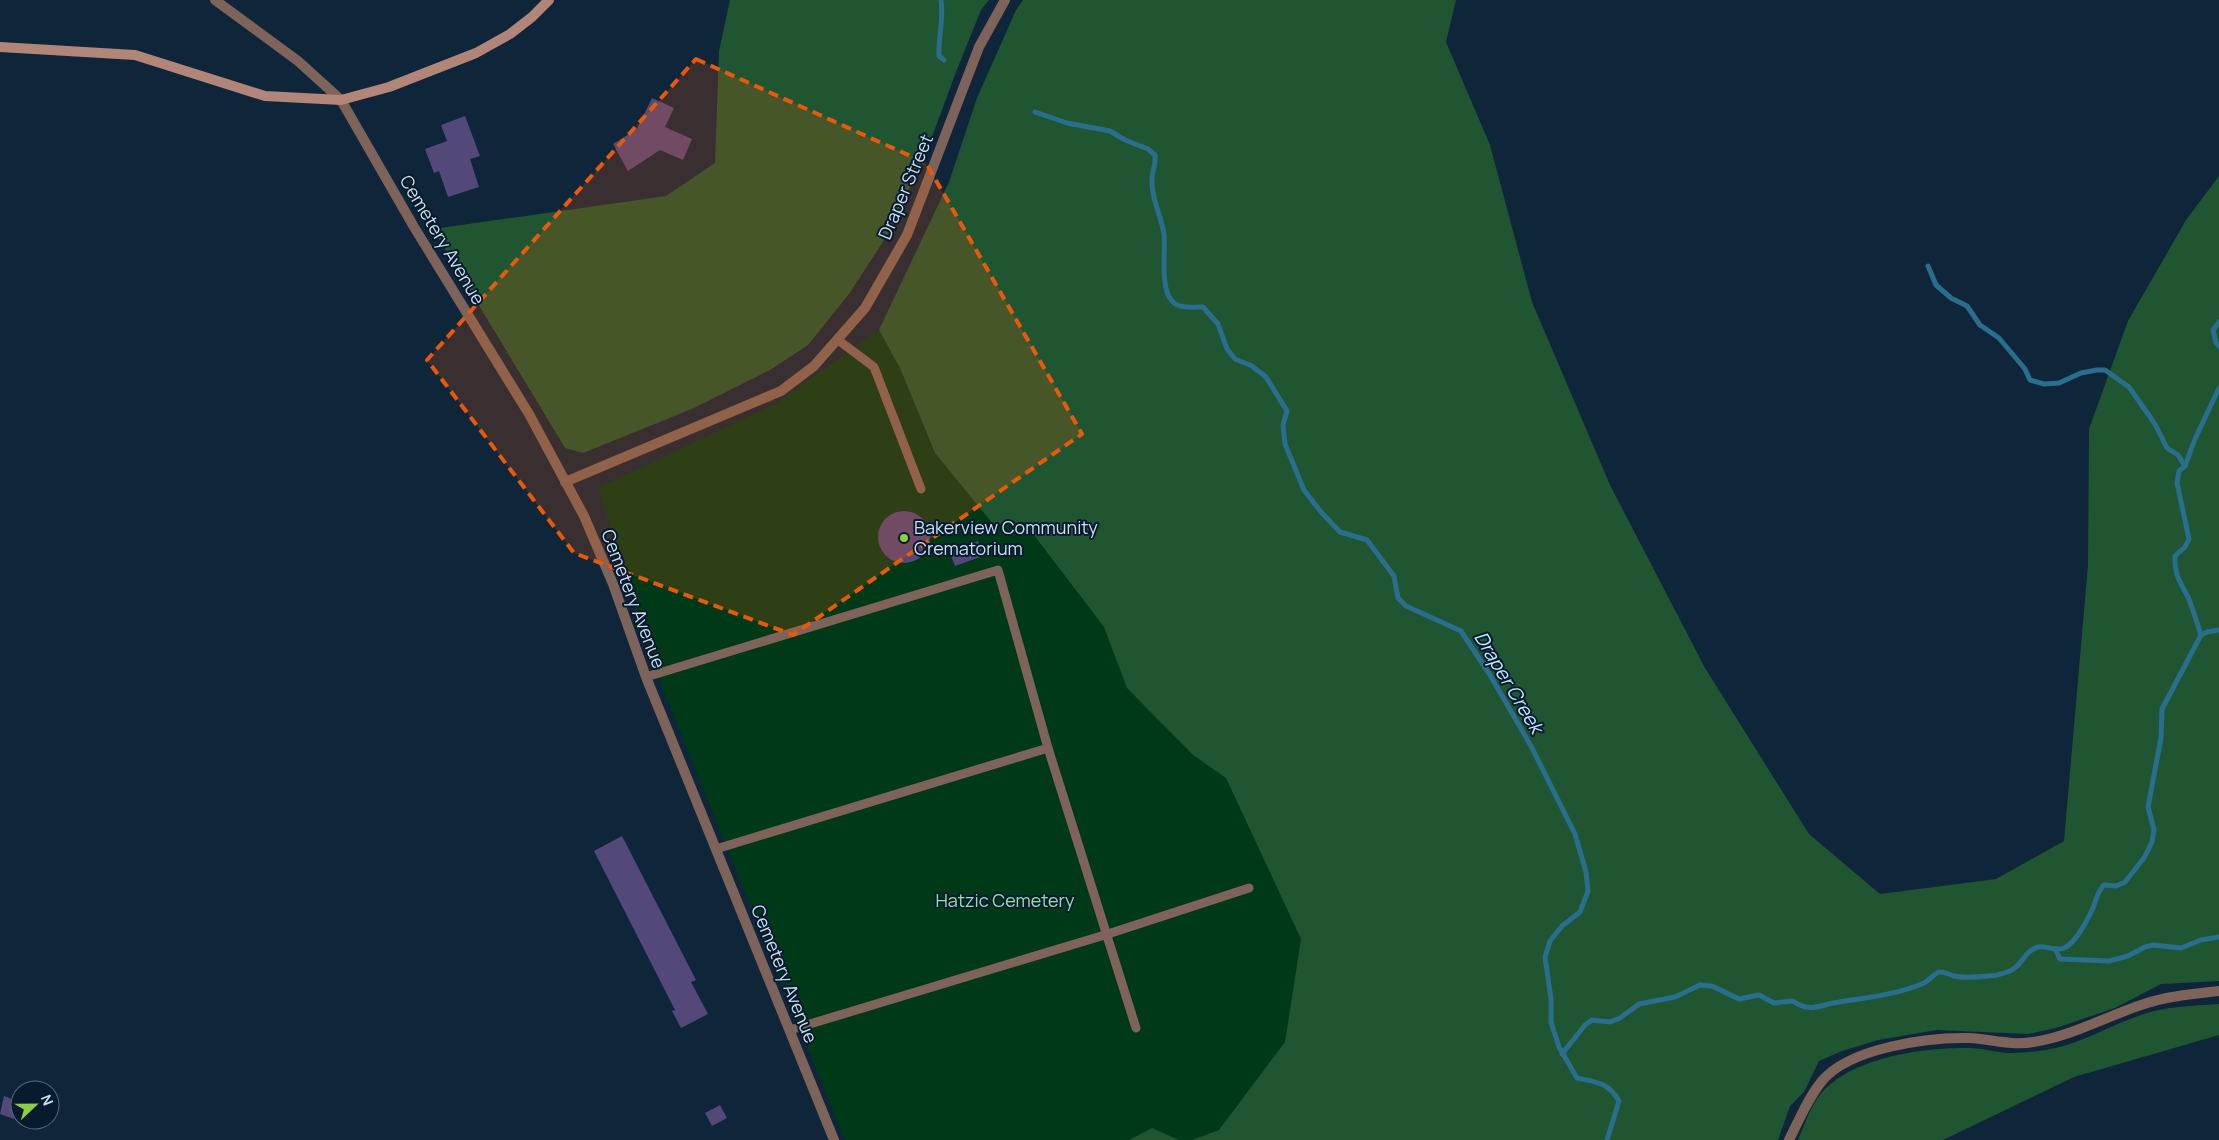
<svg xmlns="http://www.w3.org/2000/svg" width="2219" height="1140" font-family="Manrope,sans-serif">
	<style>
		.green { fill: #003918 }
		.forest { fill: #1f5531 }
		.lines { fill: none; stroke-linecap: round; stroke-linejoin: round }
		.stream { stroke: #2a6e8d; stroke-width: 5 }
		.building { fill: #54477a }
		.service { stroke: #7e635a; stroke-width: 9 }
		.minor { stroke: #7e635a; stroke-width: 10 }
		.secondary { stroke: #b18679; stroke-width: 10 }
		.marked { fill: #e8590c; fill-opacity: 0.2; stroke: #e8590c; stroke-width: 4; stroke-dasharray: 10 6; stroke-linejoin: round }
		.poi-dot { fill: #8ece43; stroke: #061b30; stroke-width: 2 }
		.labels { text-anchor: middle; stroke-width: 4; stroke-linejoin: round; paint-order: stroke }
		.street-label { font-size: 18px; fill: #d0deec; stroke: #061b30 }
		.poi-label { font-size: 18px; fill: #d0deec; stroke: #061b30; text-anchor: start }
		.park-label { font-size: 18px; fill: #92e1a7; stroke: #061b30 }
		.water-label { font-size: 19px; font-style: italic; fill: #c6eafd; stroke: #061b30 }
	</style>
	<rect width="100%" height="100%" fill="#0f253a"/>
	<path class="green" d="M879,330L900,368L935,453L1024,522L1101,619L1193,755L1226,778L1301,939L1285,1042L1219,1130L1192,1140H1179L1152,1128L1129,1140H845L657,674L598,488L777,403Z"/>
	<g class="forest">
		<path d="M730,0H989L981,10L956,72L926,153L888,234L849,294L808,345L770,370L694,408L583,453L565,448L433,229L666,196L715,163L719,51Z"/>
		<path d="M1023,0H1456L1446,42L1490,145L1532,302L1610,485L1705,668L1809,834L1880,894L1996,879L2064,841L2088,565L2089,429L2128,321L2186,220L2219,176V981L2161,984L2115,1008L2056,1028L2029,1034L1937,1030L1878,1040L1842,1051L1819,1061L1804,1092L1790,1106L1778,1140H1192L1219,1130L1285,1042L1301,939L1226,778L1193,755L1127,688L1104,627L1024,522L993,524L935,453L900,368L879,330L949,182L977,98L1016,10Z"/>
		<path d="M2219,1004V1035L2074,1077L1943,1140H1798C1803,1128 1808,1114 1815,1102C1841,1058 1923,1047 1970,1048C1982,1048 1995,1052 2007,1053C2019,1053 2033,1052 2045,1050C2080,1045 2108,1026 2141,1015C2166,1006 2193,1006 2219,1004Z"/>
		<path d="M1152,1128L1179,1140H1129Z"/>
	</g>
	<g class="lines">
		<g class="stream">
			<path d="M941,0C944,19 938,37 939,56L944,60"/>
			<path d="M1035,112L1067,123L1110,131L1125,140L1148,149L1155,155C1156,164 1153,169 1152,177C1151,200 1161,214 1164,234C1166,251 1159,289 1173,302C1180,309 1194,307 1203,307L1218,324L1227,349L1235,359L1252,366L1266,377L1287,411L1283,425L1285,444L1304,490L1321,512L1340,532L1367,540L1394,576L1398,598L1406,606L1461,631L1490,675L1531,746L1575,834L1586,872L1588,891L1580,912L1562,926L1550,941L1545,957L1551,999V1022L1559,1047L1577,1078C1597,1082 1609,1083 1619,1101L1607,1140"/>
			<path d="M1928,266L1936,285L1951,298L1967,306L1980,325L1999,338L2025,369L2030,380L2044,384L2059,383L2081,373L2097,370H2105L2129,387L2155,424L2167,448L2178,455L2185,466"/>
			<path d="M2219,322L2213,330L2216,343L2219,346"/>
			<path d="M2201,635L2207,632L2219,630"/>
			<path d="M2055,949L2060,959L2109,961L2128,956L2145,947L2153,945L2181,948L2201,940L2219,937"/>
			<path d="M1562,1054L1585,1025L1592,1020L1610,1022L1620,1018L1639,1004L1675,997L1700,985L1712,986L1739,999L1759,995L1774,1003L1793,1001C1811,1014 1821,1004 1839,1002C1869,997 1896,995 1924,983C1930,980 1934,974 1939,972C1945,971 1949,975 1954,976C1963,978 1978,977 1988,976C1997,976 2013,972 2019,964C2025,957 2028,950 2038,947C2046,945 2055,952 2064,948C2075,943 2086,923 2091,912C2096,903 2096,893 2104,885L2116,886L2125,882L2144,858L2152,842L2154,830L2148,807L2161,738L2162,709L2201,635C2197,623 2193,609 2188,597C2180,582 2174,574 2175,556L2185,547L2189,539L2177,483L2179,471L2185,466L2195,439L2219,388"/>
		</g>
	</g>
	<g class="building">
		<path d="M652,98L674,108L665,127L692,139L683,160L660,150L628,171L613,144L637,129Z"/>
		<path d="M465,116L480,156L470,159L479,187L448,197L439,171L434,173L425,149L447,141L441,125Z"/>
		<circle cx="904" cy="537" r="26"/>
		<path d="M978,541L983,556L955,566L949,551Z"/>
		<path d="M622,836L696,980L691,982L708,1014L681,1028L672,1011L675,1010L594,851Z"/>
		<path d="M4,1096L20,1102L14,1119L0,1114Z"/>
		<path d="M720,1105L727,1118L712,1126L705,1113Z"/>
	</g>
	<g class="lines">
		<g class="service">
			<path d="M838,340L874,367L921,489"/>
			<path d="M646,677L998,570L1048,748L716,849"/>
			<path d="M1048,748L1136,1028"/>
			<path d="M790,1030L1108,934L1249,888"/>
		</g>
		<g class="minor">
			<path d="M215,0L298,61L341,100L414,227L529,414L584,516L613,584L646,677L834,1140"/>
			<path d="M565,482L781,391L814,366L865,308L907,235L979,47L1005,0"/>
			<path d="M1789,1140C1799,1120 1808,1098 1822,1081C1849,1048 1928,1037 1969,1038C1990,1039 2012,1046 2033,1042C2072,1036 2107,1016 2144,1004C2168,996 2194,994 2219,991"/>
		</g>
		<path class="secondary" d="M0,47L135,55L265,96L341,100L389,87L476,53L510,34L532,17L549,0"/>
	</g>
	<path class="marked" d="M696,59L926,163L1082,434L793,635L574,553L427,360Z"/>
	<circle class="poi-dot" cx="904" cy="538" r="5"/>
	<g class="labels">
		<g class="street-label">
			<text transform="translate(906 187) rotate(-67)" y="6">Draper Street</text>
			<text transform="translate(442 240) rotate(59)" y="6">Cemetery Avenue</text>
			<text transform="translate(633 599) rotate(69)" y="6">Cemetery Avenue</text>
			<text transform="translate(784 974) rotate(68)" y="6">Cemetery Avenue</text>
		</g>
		<g class="poi-label">
			<text x="914" y="534">Bakerview Community<tspan x="914" dy="21">Crematorium</tspan></text>
		</g>
		<g class="park-label">
			<text x="1005" y="907">Hatzic Cemetery</text>
		</g>
		<g class="water-label">
			<text transform="translate(1509 682) rotate(59)" y="7">Draper Creek</text>
		</g>
	</g>
	<g transform="translate(35 1105) rotate(68)"><circle r="24" fill="#061b30" stroke="#57697b"/>
	<path d="M0-4L9 19L0 12L-9 19Z" fill="#8ece43"/>
	<text y="-8" font-size="14" font-weight="bold" text-anchor="middle" fill="#d0deec">N</text>
	</g>
</svg>
